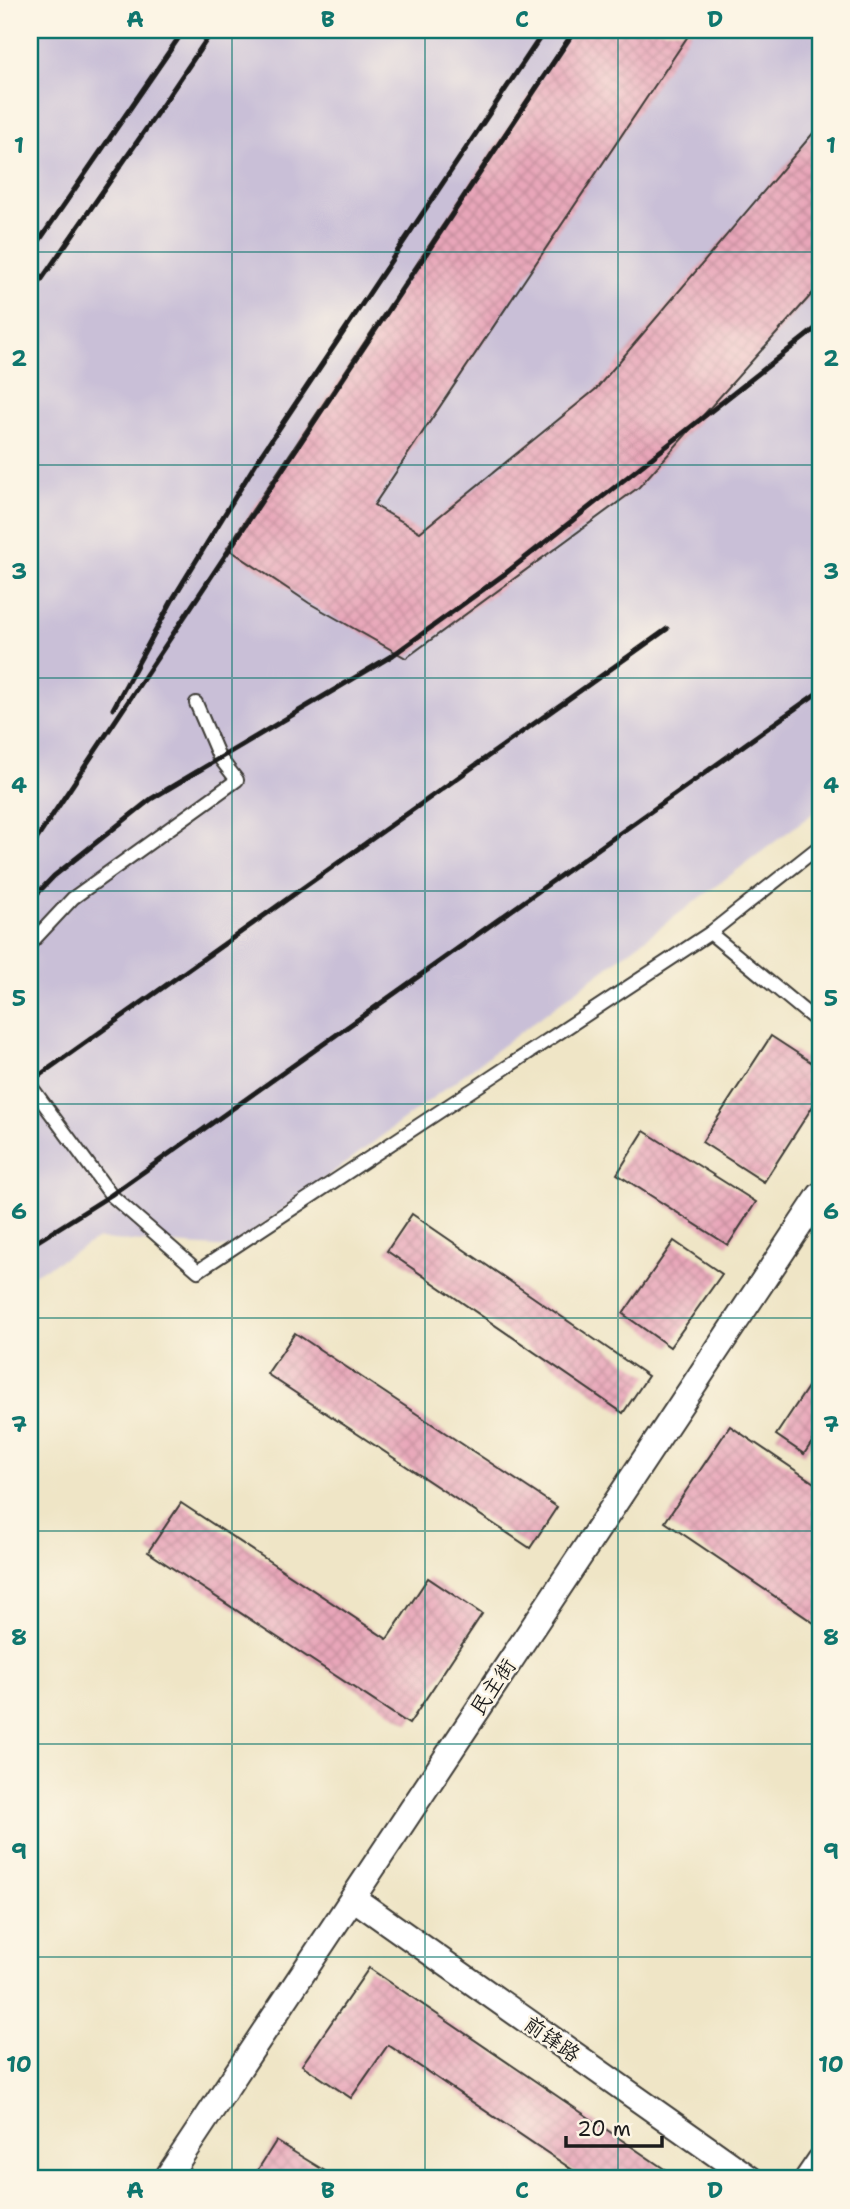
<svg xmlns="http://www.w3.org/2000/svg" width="850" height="2209" font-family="'Shantell Sans','LXGW WenKai TC',sans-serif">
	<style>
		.industrial { fill: #c9bfd7 }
		.building { fill: url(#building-cross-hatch) }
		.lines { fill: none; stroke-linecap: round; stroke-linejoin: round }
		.service-casing { stroke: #3c3a36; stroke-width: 16 }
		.minor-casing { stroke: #3c3a36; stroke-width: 28 }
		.service { stroke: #fff; stroke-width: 12 }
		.minor { stroke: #fff; stroke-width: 24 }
		.rail { stroke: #1c1c1c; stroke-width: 5 }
		.grid { fill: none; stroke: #0f766e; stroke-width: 2; stroke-opacity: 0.55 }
		.labels { text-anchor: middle; stroke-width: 5; stroke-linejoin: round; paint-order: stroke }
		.street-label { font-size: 21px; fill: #1c1c1c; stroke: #fcf5e5 }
		.neatline { fill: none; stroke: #0f766e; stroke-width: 2.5 }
		.grid-label { font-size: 23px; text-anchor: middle; font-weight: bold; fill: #0f766e }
	</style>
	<defs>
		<pattern id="building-cross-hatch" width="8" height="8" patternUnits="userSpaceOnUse" patternTransform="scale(1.75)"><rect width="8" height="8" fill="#e8a6b9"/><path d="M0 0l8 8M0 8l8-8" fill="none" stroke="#c68e9e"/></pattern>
	</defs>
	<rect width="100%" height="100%" fill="#fcf5e5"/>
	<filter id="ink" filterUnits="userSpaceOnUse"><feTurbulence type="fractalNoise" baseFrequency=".0143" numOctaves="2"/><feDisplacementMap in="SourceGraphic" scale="14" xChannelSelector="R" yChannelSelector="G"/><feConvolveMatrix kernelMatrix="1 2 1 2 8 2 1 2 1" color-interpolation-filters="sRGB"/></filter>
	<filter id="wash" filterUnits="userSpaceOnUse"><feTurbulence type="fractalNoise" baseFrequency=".00686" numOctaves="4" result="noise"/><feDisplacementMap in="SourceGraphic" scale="28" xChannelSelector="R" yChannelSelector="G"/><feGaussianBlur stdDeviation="1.57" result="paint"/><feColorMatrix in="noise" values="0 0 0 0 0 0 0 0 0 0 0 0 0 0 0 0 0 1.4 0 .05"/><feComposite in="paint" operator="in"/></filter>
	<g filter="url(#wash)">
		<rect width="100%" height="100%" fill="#efe5c6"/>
		<path class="industrial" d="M30,30H820V808L232,1248L98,1239L30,1277Z"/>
		<g id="blocks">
			<g class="building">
				<path d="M573,30H692L374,505L420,532L596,389L820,125V285L639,487L406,658L309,603L227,548Z"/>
				<path d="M771,1036L820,1068V1095L764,1182L702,1142Z"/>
				<path d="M644,1131L756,1202L728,1245L617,1174Z"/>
				<path d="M412,1214L648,1376L623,1413L387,1251Z"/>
				<path d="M674,1241L722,1274L670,1347L623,1314Z"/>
				<path d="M295,1333L557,1507L530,1548L267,1374Z"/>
				<path d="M820,1369V1430L804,1454L776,1435Z"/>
				<path d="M730,1426L820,1487V1627L665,1522Z"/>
				<path d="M181,1503L387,1639L428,1578L482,1614L409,1724L148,1552Z"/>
				<path d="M369,1968L679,2179H586L388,2045L351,2098L302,2065Z"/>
				<path d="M276,2141L338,2179H252Z"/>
			</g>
		</g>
	</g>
	<g filter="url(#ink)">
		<use href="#blocks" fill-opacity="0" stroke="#3c3a36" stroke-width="2"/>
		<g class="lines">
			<g class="service-casing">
				<g id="service">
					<path d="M820,846L710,933L820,1024"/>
					<path d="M30,944L73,898L237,780L219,757L196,703"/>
					<path d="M30,1085L111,1195L198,1271L710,933"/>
				</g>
			</g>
			<g class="minor-casing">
				<g id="minor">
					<path d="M353,1898L751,2179"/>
					<path d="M166,2179L820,1195"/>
					<path d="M807,2179L820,2160"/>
				</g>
			</g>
			<use href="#service" class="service"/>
			<use href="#minor" class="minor"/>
			<g class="rail">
				<path d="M30,254L184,30"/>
				<path d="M30,296L153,119L213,30"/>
				<path d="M113,709L174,597L256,463L545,30"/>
				<path d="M30,849L575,30"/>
				<path d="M30,901L54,876L151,799L393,655L506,573L820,325"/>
				<path d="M30,1082L667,629"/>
				<path d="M30,1246L111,1195L820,691"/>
			</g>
		</g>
	</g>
	<path class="grid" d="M232,30V2179M425,30V2179M618,30V2179M30,252H820M30,465H820M30,678H820M30,891H820M30,1104H820M30,1318H820M30,1531H820M30,1744H820M30,1957H820"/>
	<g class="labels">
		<g class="street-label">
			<text transform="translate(493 1687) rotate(-56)" y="7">民主街</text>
			<text transform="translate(552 2039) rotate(35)" y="7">前锋路</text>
		</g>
	</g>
	<rect width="850" height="2209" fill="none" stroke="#fcf5e5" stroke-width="77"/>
	<path d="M566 2136v10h96v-10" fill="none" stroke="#1c1c1c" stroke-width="3.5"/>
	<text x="577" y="2136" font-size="21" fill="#1c1c1c" stroke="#fcf5e5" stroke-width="5" paint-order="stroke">20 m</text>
	<rect x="38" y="38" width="774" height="2132" class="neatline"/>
	<g class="grid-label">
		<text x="135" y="27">A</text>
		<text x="328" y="27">B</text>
		<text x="522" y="27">C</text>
		<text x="715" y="27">D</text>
		<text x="19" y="153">1</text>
		<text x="831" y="153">1</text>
		<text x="19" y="366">2</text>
		<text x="831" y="366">2</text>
		<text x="19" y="579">3</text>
		<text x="831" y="579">3</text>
		<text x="19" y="793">4</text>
		<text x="831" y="793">4</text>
		<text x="19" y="1006">5</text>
		<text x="831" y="1006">5</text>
		<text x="19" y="1219">6</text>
		<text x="831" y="1219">6</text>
		<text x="19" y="1432">7</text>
		<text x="831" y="1432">7</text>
		<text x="19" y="1645">8</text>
		<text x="831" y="1645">8</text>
		<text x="19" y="1859">9</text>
		<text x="831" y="1859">9</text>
		<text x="19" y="2072">10</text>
		<text x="831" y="2072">10</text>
		<text x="135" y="2198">A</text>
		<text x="328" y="2198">B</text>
		<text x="522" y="2198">C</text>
		<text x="715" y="2198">D</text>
	</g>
</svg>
